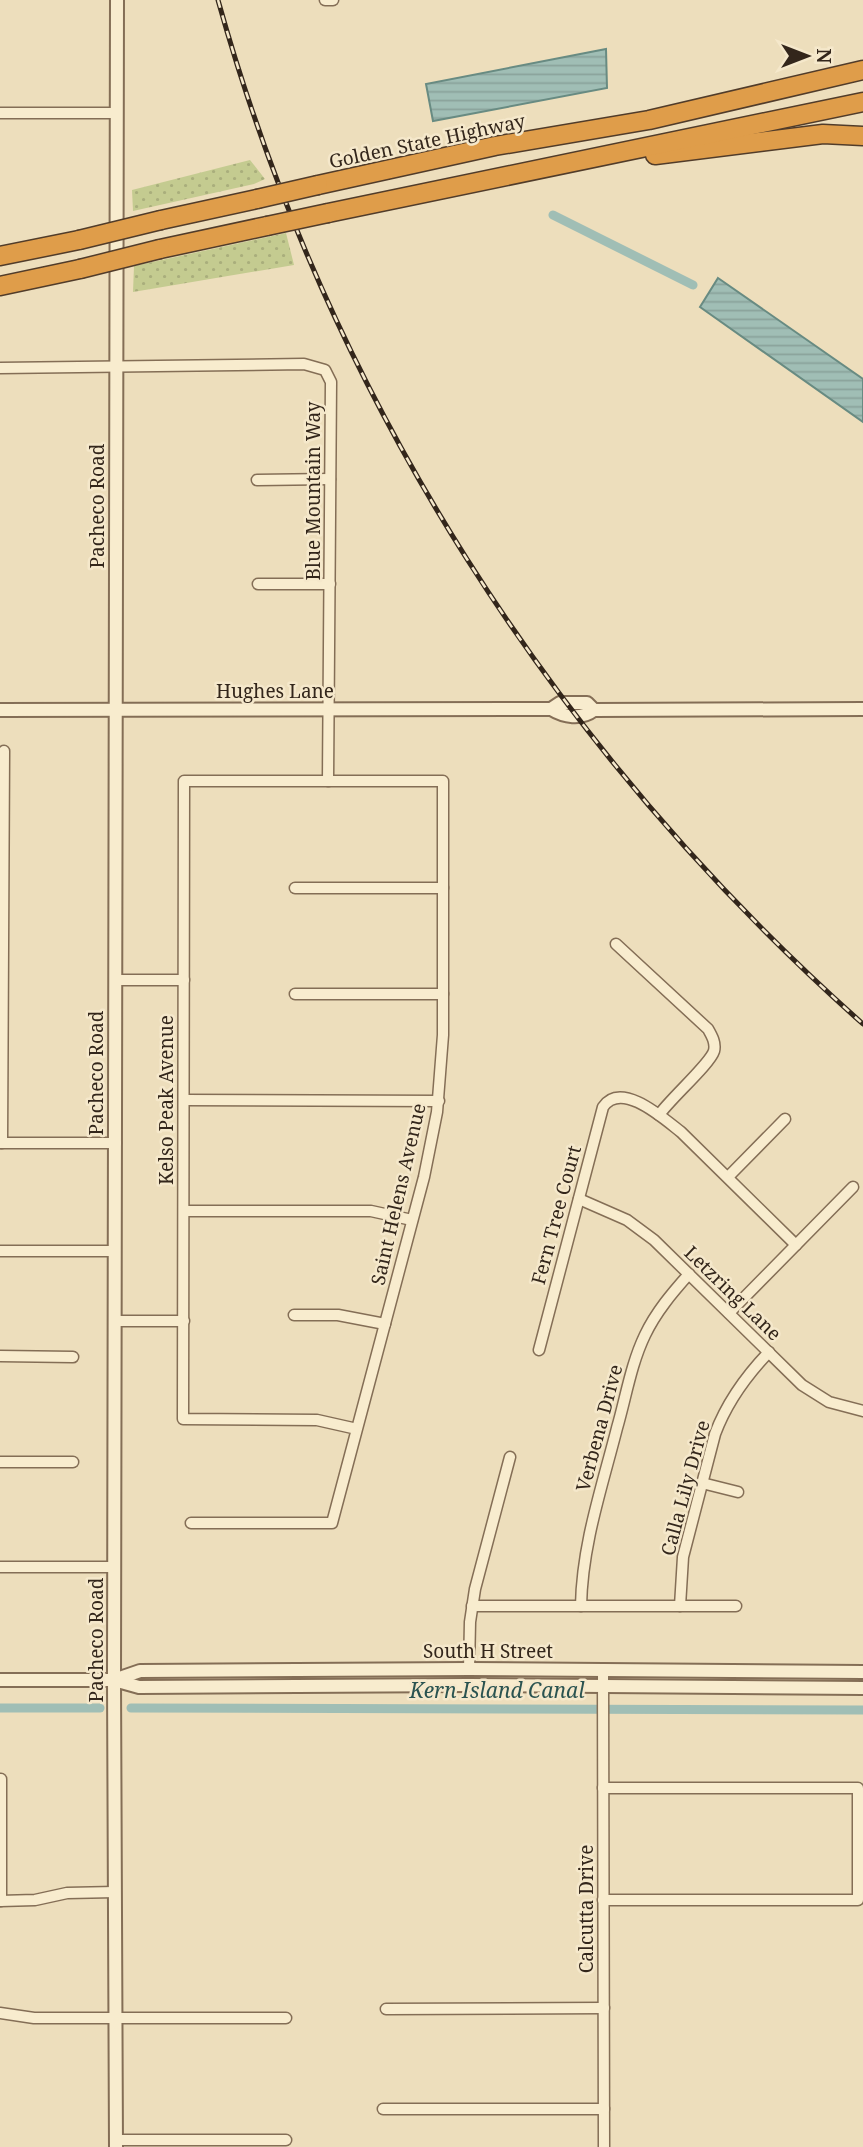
<svg xmlns="http://www.w3.org/2000/svg" width="863" height="2147" font-family="'Noto Serif',serif">
	<style>
		.grass { fill: url(#grass-dots) }
		.water { fill: url(#water-rules); stroke: #688b82; stroke-width: 2 }
		.lines { fill: none; stroke-linecap: round; stroke-linejoin: round }
		.canal { stroke: #a0beb5; stroke-width: 9 }
		.minor-casing { stroke: #846e56; stroke-width: 13 }
		.tertiary-casing { stroke: #846e56; stroke-width: 16 }
		.motorway-casing { stroke: #513c2a; stroke-width: 21 }
		.minor { stroke: #f8ecce; stroke-width: 10 }
		.tertiary { stroke: #f8ecce; stroke-width: 12 }
		.motorway { stroke: #df9d4a; stroke-width: 18 }
		.rail-casing { stroke: #33261b; stroke-width: 5 }
		.rail { stroke: #f5e8cb; stroke-width: 2.5; stroke-dasharray: 8; stroke-linecap: butt }
		.motorway-bridge-casing { stroke: #513c2a; stroke-width: 21; stroke-linecap: butt }
		.motorway-bridge { stroke: #df9d4a; stroke-width: 18 }
		.labels { text-anchor: middle; stroke-width: 5; stroke-linejoin: round; paint-order: stroke }
		.street-label { font-size: 19px; fill: #33261b; stroke: #f5e8cb }
		.water-label { font-size: 21px; font-style: italic; fill: #2a5350; stroke: #f5e8cb }
	</style>
	<defs>
		<pattern id="grass-dots" width="8" height="8" patternUnits="userSpaceOnUse" patternTransform="scale(1.75)"><rect width="8" height="8" fill="#c4cb90"/><path d="M2 2h.1M6 6h.1" fill="none" stroke="#a9ae7c" stroke-width="1.8" stroke-linecap="round"/></pattern>
		<pattern id="water-rules" width="6" height="5" patternUnits="userSpaceOnUse" patternTransform="scale(1.75)"><rect width="6" height="5" fill="#a0beb5"/><path d="M0 2.5h6" fill="none" stroke="#8aa39b"/></pattern>
	</defs>
	<rect width="100%" height="100%" fill="#eddebc"/>
	<g class="grass">
		<path d="M250,160L265,179L254,184L133,211L132,190Z"/>
		<path d="M286,233L294,265L133,292L134,266Z"/>
	</g>
	<g class="water">
		<path d="M606,49L607,88L433,121L426,84Z"/>
		<path d="M718,278L863,379V422L700,307Z"/>
	</g>
	<g class="lines">
		<g class="canal">
			<path d="M553,215L693,285"/>
			<path d="M0,1708H100"/>
			<path d="M131,1708L863,1710"/>
		</g>
		<g class="minor-casing">
			<g id="minor">
				<path d="M325,0H333"/>
				<path d="M0,113H117"/>
				<path d="M0,368L304,364L325,370L331,382L328,781"/>
				<path d="M257,480L330,479"/>
				<path d="M258,584H330"/>
				<path d="M295,888H443"/>
				<path d="M616,944L708,1029C712,1036 716,1043 714,1051C710,1064 670,1099 659,1115"/>
				<path d="M116,980H184"/>
				<path d="M295,994H443"/>
				<path d="M184,1100L439,1101"/>
				<path d="M0,1143H116"/>
				<path d="M2,1143L4,751"/>
				<path d="M728,1177L785,1119"/>
				<path d="M579,1199L627,1220L654,1240L802,1385L829,1402L863,1411"/>
				<path d="M184,1211H371L412,1220"/>
				<path d="M0,1251H115"/>
				<path d="M729,1313L853,1187"/>
				<path d="M294,1315H338L385,1324"/>
				<path d="M115,1321H184"/>
				<path d="M539,1350L603,1107C621,1080 663,1118 681,1132L796,1245"/>
				<path d="M0,1356L73,1357"/>
				<path d="M0,1462H73"/>
				<path d="M702,1483L738,1492"/>
				<path d="M191,1523H332L424,1177L437,1112L443,1035V781H184L183,1419L317,1420L357,1429"/>
				<path d="M0,1567H115"/>
				<path d="M472,1606H736"/>
				<path d="M581,1606C582,1545 602,1487 617,1428C626,1397 631,1364 645,1335C656,1312 672,1293 689,1274"/>
				<path d="M680,1606L683,1557L715,1434C727,1402 745,1377 769,1352"/>
				<path d="M469,1669L470,1622L475,1589L510,1457"/>
				<path d="M603,1671L604,2147"/>
				<path d="M1,1779V1901"/>
				<path d="M603,1788H858V1900H603"/>
				<path d="M0,1901L35,1900L67,1893L115,1892"/>
				<path d="M386,2009L604,2008"/>
				<path d="M0,2013L34,2018H286"/>
				<path d="M383,2109H604"/>
				<path d="M116,2140H286"/>
			</g>
		</g>
		<g class="tertiary-casing">
			<g id="tertiary">
				<path d="M551,709C564,717 581,720 594,710L863,709"/>
				<path d="M0,710L551,709L560,703H587L594,710"/>
				<path d="M0,1680H114L139,1687L468,1685L863,1688"/>
				<path d="M114,1680L140,1671L469,1669L863,1672"/>
				<path d="M116,2147L114,1680L117,0"/>
			</g>
		</g>
		<g class="motorway-casing">
			<g id="motorway">
				<path d="M655,155L823,134L863,136"/>
				<path d="M318,185L495,146L649,120L863,70"/>
				<path d="M328,213L863,102"/>
				<path d="M161,220L257,199"/>
				<path d="M160,249L267,226"/>
				<path d="M0,256L79,240"/>
				<path d="M0,286L80,269"/>
			</g>
		</g>
		<use href="#minor" class="minor"/>
		<use href="#tertiary" class="tertiary"/>
		<use href="#motorway" class="motorway"/>
		<g class="rail-casing">
			<path id="rail" d="M218,0C329,398 555,750 863,1024"/>
		</g>
		<use href="#rail" class="rail"/>
		<g class="motorway-bridge-casing">
			<g id="motorway-bridge">
				<path d="M257,199L318,185"/>
				<path d="M267,226L328,213"/>
				<path d="M79,240L161,220"/>
				<path d="M80,269L160,249"/>
			</g>
		</g>
		<use href="#motorway-bridge" class="motorway-bridge"/>
	</g>
	<g class="labels">
		<g class="street-label">
			<text transform="translate(427 141) rotate(-12)" y="7">Golden State Highway</text>
			<text transform="translate(313 491) rotate(-90)" y="7">Blue Mountain Way</text>
			<text transform="translate(97 506) rotate(-90)" y="7">Pacheco Road</text>
			<text x="275" y="698">Hughes Lane</text>
			<text transform="translate(96 1073) rotate(-90)" y="7">Pacheco Road</text>
			<text transform="translate(166 1100) rotate(-90)" y="7">Kelso Peak Avenue</text>
			<text transform="translate(398 1194) rotate(-77)" y="7">Saint Helens Avenue</text>
			<text transform="translate(556 1215) rotate(-75)" y="7">Fern Tree Court</text>
			<text transform="translate(733 1293) rotate(44)" y="7">Letzring Lane</text>
			<text transform="translate(599 1428) rotate(-75)" y="7">Verbena Drive</text>
			<text transform="translate(685 1488) rotate(-75)" y="7">Calla Lily Drive</text>
			<text transform="translate(96 1640) rotate(-90)" y="7">Pacheco Road</text>
			<text x="488" y="1658">South H Street</text>
			<text transform="translate(586 1909) rotate(-90)" y="7">Calcutta Drive</text>
		</g>
		<g class="water-label">
			<text x="497" y="1698">Kern Island Canal</text>
		</g>
	</g>
	<g transform="translate(807 56) rotate(90)" stroke="#f5e8cb" stroke-width="5" paint-order="stroke">
	<path d="M0-5L12 26L0 18L-12 26Z" fill="#33261b"/>
	<text y="-10" font-size="19" font-weight="bold" text-anchor="middle" fill="#33261b">N</text>
	</g>
</svg>
